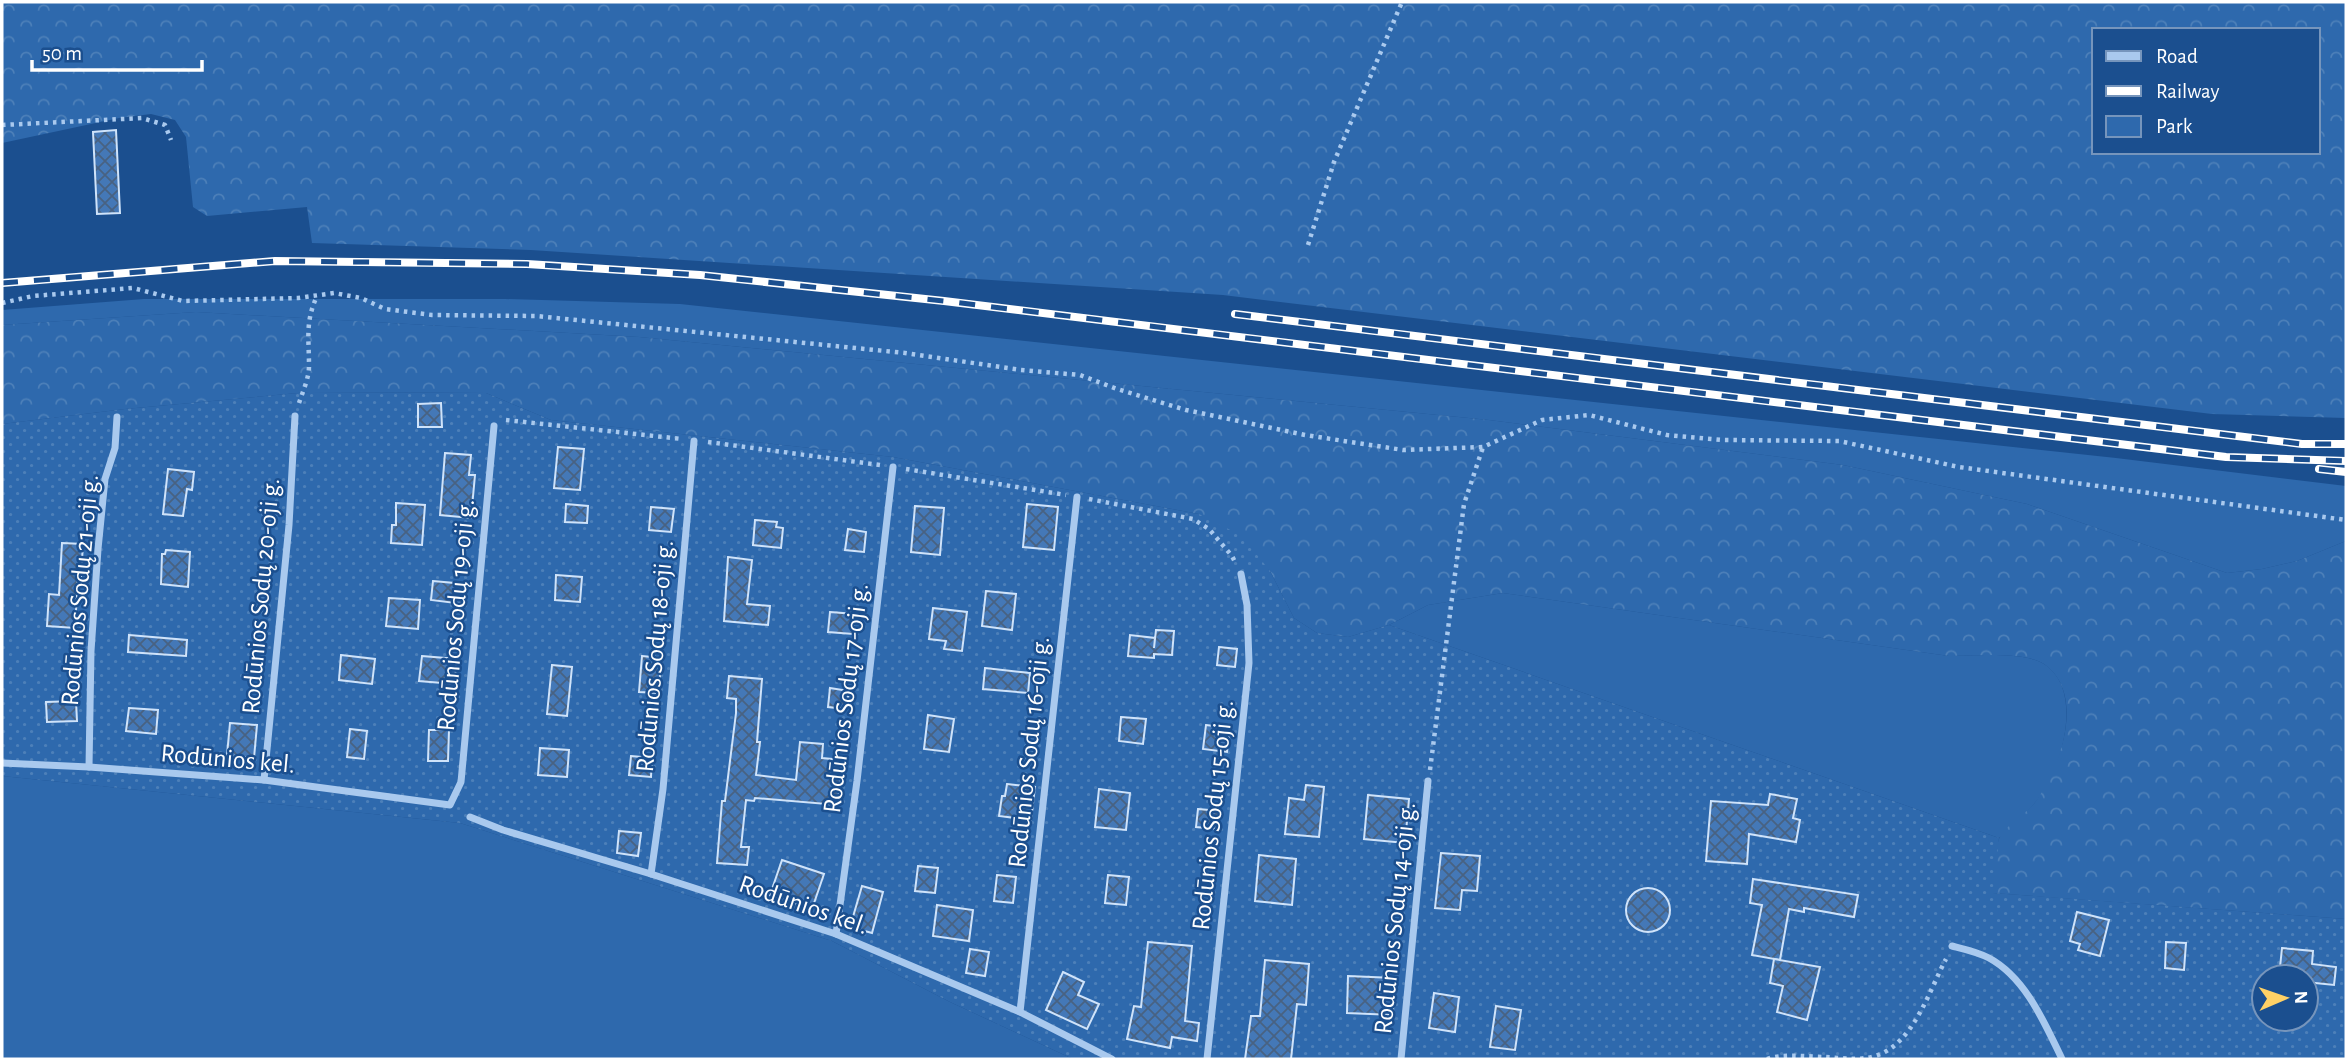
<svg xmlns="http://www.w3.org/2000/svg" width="2348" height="1061" font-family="'Alegreya Sans',sans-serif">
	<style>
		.green { fill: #2e69ad }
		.forest { fill: url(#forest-crowns); fill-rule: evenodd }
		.garden { fill: url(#garden-dots); fill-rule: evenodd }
		.building { fill: url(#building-cross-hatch); stroke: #cfe3fa; stroke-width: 2 }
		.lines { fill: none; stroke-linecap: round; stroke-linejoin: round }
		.path { stroke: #a9c9ee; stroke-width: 4.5; stroke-dasharray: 3.5 5; stroke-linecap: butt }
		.street { stroke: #a9c9ee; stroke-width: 7 }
		.rail-casing { stroke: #fff; stroke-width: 8 }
		.rail { stroke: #1b4f8f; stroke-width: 5; stroke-dasharray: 16; stroke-linecap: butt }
		.labels { text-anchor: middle; stroke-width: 5; stroke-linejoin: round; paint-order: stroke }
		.street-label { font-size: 26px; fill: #fff; stroke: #1b4f8f }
	</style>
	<defs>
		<pattern id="forest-crowns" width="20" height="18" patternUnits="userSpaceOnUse" patternTransform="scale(1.75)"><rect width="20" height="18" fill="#2e69ad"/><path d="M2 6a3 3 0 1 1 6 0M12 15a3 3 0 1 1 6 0" fill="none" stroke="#4d80b9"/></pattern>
		<pattern id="garden-dots" width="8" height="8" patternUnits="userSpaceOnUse" patternTransform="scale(1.75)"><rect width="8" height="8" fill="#2e69ad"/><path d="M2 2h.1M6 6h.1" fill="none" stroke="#4d80b9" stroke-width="1.8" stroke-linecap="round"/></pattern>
		<pattern id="building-cross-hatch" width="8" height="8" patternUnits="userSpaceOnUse" patternTransform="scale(1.75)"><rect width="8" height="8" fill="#4478b7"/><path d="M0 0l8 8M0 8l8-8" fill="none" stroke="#486282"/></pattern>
	</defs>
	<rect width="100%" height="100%" fill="#1b4f8f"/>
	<g class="green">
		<path d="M144,299H505L680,304L2116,458L2346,486V541L2297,561L2262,569L2227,573L2027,504L1843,465L1489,420L639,337L196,312L2,325V310Z"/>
		<path d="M1503,593L1949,656C1973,656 2023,651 2044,664C2086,691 2061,773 2034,804C2024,816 2011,827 1999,838L1389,625L1428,605Z"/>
		<path d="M2,776L460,823L832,941L950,1002L1073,1059H2Z"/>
	</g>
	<g class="forest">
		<path d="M2,2H2346V418L2212,414L1223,295L531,250L312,243L307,207L207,216L193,207L186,137L175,120L151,114L119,118L2,143ZM2094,30H2318V152H2094Z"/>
		<path d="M196,312L639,337L1489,420L1843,465L2027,504L2227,573L2262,569L2297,561L2346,541V919L1992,893C1994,877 1994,853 1999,839C2004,826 2028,813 2036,801C2060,767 2087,694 2044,664C2024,651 1973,656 1949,656L1503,593L1428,605L1389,625L1348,637L1317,633L1294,618L1270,571L1199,514L893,457L551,420L486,393L309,392L125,409L2,424V325Z"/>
	</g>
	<path class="garden" d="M309,392L486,393L551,420L893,457L1199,514L1242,536L1270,571L1294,618L1317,633L1348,637L1389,625L1999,838L1993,893L2346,919V1059H1073L950,1002L832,941L460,823L2,776V424L125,409ZM2264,977H2306V1019H2264Z"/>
	<g class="building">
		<path d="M116,130L120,213L97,214L93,132Z"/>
		<path d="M441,403L442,427H418V404Z"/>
		<path d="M558,447L584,449L580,490L554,488Z"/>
		<path d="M445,453L471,455L469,475H475L471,518L440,515Z"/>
		<path d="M168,469L194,472L192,490L187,489L183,516L163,514Z"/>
		<path d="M396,503L425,505L422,545L391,543L392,525H396Z"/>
		<path d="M566,504L588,506L587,523L565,522Z"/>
		<path d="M1027,504L1058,507L1054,550L1023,547Z"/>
		<path d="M915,506L944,508L940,555L911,552Z"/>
		<path d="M651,507L674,509L671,532L649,530Z"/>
		<path d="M755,520L777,522L776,527L783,528L781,548L753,545Z"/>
		<path d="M848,529L866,532L864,552L845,550Z"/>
		<path d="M62,543L83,544L81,576H78L75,628L47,626L49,594L59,595Z"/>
		<path d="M166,550L190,552L188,587L161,584L162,554H165Z"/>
		<path d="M728,557L752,560L747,604L770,606L768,625L724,621Z"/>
		<path d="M556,575L582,577L580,602L555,600Z"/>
		<path d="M433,581L465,584L463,604L431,600Z"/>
		<path d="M986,591L1016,594L1012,630L982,626Z"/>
		<path d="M389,598L420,600L418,629L386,626Z"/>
		<path d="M933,608L967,612L962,651L944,649L946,641L929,639Z"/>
		<path d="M830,612L855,614L853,634L828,632Z"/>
		<path d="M1156,630L1174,631L1172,655L1154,654V658L1128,656L1130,635L1155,638L1154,648Z"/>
		<path d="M129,635L187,640L186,656L128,652Z"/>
		<path d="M1219,647L1237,649L1235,667L1217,665Z"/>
		<path d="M341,655L375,659L372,684L339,680Z"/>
		<path d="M422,656L457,659L454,684L419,681Z"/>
		<path d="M642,656L661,658L659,693L639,692Z"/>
		<path d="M552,665L572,667L567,716L547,714Z"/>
		<path d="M985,668L1030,673L1028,693L983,689Z"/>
		<path d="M729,676L762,679L757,742H760L756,775L796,780L800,742L823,744L822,758L842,760L838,805L755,798L754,801L746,800L741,847H749L747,865L717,863L722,801H725L736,713V699L727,698Z"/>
		<path d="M830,688L849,691L846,709L828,707Z"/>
		<path d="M76,701L77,721L47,722L46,702Z"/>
		<path d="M129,708L158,710L156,734L126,731Z"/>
		<path d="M928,715L954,719L949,752L924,749Z"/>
		<path d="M1121,717L1146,719L1143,744L1119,741Z"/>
		<path d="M230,723L257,725L254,758L227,755Z"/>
		<path d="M1206,725L1230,728L1227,752L1203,749Z"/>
		<path d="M350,729L367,731L364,759L347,757Z"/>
		<path d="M429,730H449L448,761H428Z"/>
		<path d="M540,748L569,750L567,777L538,775Z"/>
		<path d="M631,756L652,758L651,777L629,775Z"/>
		<path d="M1007,784L1035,787L1031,820L999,816L1002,796H1005Z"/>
		<path d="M1306,785L1324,787L1319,837L1285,834L1289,798L1304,800Z"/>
		<path d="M1099,789L1130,793L1126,830L1095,827Z"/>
		<path d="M1770,794L1797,799L1793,818L1800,820L1796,842L1749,834L1747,864L1706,861L1711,801L1768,805Z"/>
		<path d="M1368,795L1409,799L1405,843L1364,839Z"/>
		<path d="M1198,809L1220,811L1218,829L1196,827Z"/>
		<path d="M619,831L641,833L638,856L617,853Z"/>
		<path d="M1441,853L1480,856L1477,891L1462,890L1460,910L1435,908Z"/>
		<path d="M1259,855L1296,859L1292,905L1255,901Z"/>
		<path d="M782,860L824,874L812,909L770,895Z"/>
		<path d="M918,866L938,868L935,893L915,891Z"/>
		<path d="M997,875L1016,877L1013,903L994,901Z"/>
		<path d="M1108,875L1129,877L1126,905L1105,903Z"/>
		<path d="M1753,879L1858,895L1854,917L1804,908V912L1789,909L1780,960L1752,955L1762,905L1750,903Z"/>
		<path d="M862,886L883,892L872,933L850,927Z"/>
		<circle cx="1648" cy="910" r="22"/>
		<path d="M937,905L973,910L969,941L933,936Z"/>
		<path d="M2077,912L2109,920L2100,956L2078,950L2080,944L2070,941Z"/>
		<path d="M1148,942L1192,946L1185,1021L1199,1023L1197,1041L1172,1037L1170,1048L1127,1039L1134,1006L1141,1007Z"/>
		<path d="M2166,942L2186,943L2184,970L2165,968Z"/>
		<path d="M2282,948L2313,951L2312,964L2336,967L2334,985L2306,982V977H2279Z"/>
		<path d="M970,949L989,952L985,976L966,973Z"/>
		<path d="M1774,959L1820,967L1807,1020L1777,1012L1783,986L1770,983Z"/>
		<path d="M1265,960L1309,964L1306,1005L1297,1004L1291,1059H1245L1251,1016H1260Z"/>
		<path d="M1063,972L1084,982L1078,995L1099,1004L1087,1029L1046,1010Z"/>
		<path d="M1348,976L1394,978L1393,1015L1347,1013Z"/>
		<path d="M1434,993L1459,997L1455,1032L1429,1028Z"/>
		<path d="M1496,1006L1521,1010L1515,1050L1490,1047Z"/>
	</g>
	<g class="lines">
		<g class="path">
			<path d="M2,125L142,118L165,125L171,140"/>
			<path d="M1308,245L1334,162L1402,2"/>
			<path d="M2,303L33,296L133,288L183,301L298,298L334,293L361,298L385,309L432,315L536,316L905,353L1021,370L1080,375L1117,389L1186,410L1305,435L1403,450L1483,447L1542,420L1589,415L1667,435L1723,440L1839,441L1959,467L2346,520"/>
			<path d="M299,403C303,391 309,378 309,366C309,338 305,322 317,296"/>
			<path d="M506,420L682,439"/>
			<path d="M708,442L880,465"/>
			<path d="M906,469L1066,495"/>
			<path d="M1089,499L1193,519L1209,529L1232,556L1236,564"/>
			<path d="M1430,770L1464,504L1483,447"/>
			<path d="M1767,1059C1784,1053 1808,1057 1826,1057C1842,1058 1859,1061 1875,1056C1913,1045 1929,991 1946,959"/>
		</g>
		<g class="street">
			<path d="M2,763L89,767L264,780L450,805L461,782L494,426"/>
			<path d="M89,767L91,651L98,549L105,479L115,448L117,417"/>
			<path d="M264,780L289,525L295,416"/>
			<path d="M470,817L503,830L651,874L836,934L1020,1012L1112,1059"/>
			<path d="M651,874L663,789L694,441"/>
			<path d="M836,934L857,781L893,467"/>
			<path d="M1952,946C1964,949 1978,952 1989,958C2026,978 2045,1024 2062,1059"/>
			<path d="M1020,1012L1077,497"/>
			<path d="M1207,1059L1249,663L1247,605L1241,574"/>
			<path d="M1401,1059L1428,781"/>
		</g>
		<g class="rail-casing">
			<g id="rail">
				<path d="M2,283L275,261L527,264L700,275L944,301L2226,457L2346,461"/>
				<path d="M1235,314L2302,444H2346"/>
				<path d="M2319,469L2346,472"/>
			</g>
		</g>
		<use href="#rail" class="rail"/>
	</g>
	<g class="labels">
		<g class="street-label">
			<text transform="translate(79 590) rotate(-85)" y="9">Rodūnios Sodų 21-oji g.</text>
			<text transform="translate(260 596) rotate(-85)" y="9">Rodūnios Sodų 20-oji g.</text>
			<text transform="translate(455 615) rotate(-85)" y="9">Rodūnios Sodų 19-oji g.</text>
			<text transform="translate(654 656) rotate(-85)" y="9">Rodūnios Sodų 18-oji g.</text>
			<text transform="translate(845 698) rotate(-83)" y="9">Rodūnios Sodų 17-oji g.</text>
			<text transform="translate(1028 752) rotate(-84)" y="9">Rodūnios Sodų 16-oji g.</text>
			<text transform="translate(228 758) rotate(5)" y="9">Rodūnios kel.</text>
			<text transform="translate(1212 815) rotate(-84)" y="9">Rodūnios Sodų 15-oji g.</text>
			<text transform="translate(804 904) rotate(19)" y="9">Rodūnios kel.</text>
			<text transform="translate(1394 918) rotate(-84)" y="9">Rodūnios Sodų 14-oji g.</text>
		</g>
	</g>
	<rect width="2348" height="1061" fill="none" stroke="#ffffff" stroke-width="7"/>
	<rect x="2092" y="28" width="228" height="126" fill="#1b4f8f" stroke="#7695bc" stroke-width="2"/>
	<rect x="2106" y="51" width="35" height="10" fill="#a9c9ee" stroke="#7695bc" stroke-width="2"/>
	<text x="2156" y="63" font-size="21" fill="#ffffff">Road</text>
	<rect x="2106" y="86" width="35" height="10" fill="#ffffff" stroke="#7695bc" stroke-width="2"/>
	<text x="2156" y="98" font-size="21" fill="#ffffff">Railway</text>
	<rect x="2106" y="116" width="35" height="21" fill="#2e69ad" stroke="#7695bc" stroke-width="2"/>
	<text x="2156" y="133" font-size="21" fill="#ffffff">Park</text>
	<g transform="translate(2285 998) rotate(88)"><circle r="33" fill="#1b4f8f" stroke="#7695bc" stroke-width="2"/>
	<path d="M0-5L12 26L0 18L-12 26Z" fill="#ffd166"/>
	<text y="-10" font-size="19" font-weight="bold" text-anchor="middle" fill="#ffffff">N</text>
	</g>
	<path d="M32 60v10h170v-10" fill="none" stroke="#ffffff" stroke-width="3.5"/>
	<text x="42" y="60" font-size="21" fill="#ffffff" stroke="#1b4f8f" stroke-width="5" paint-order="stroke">50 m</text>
</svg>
